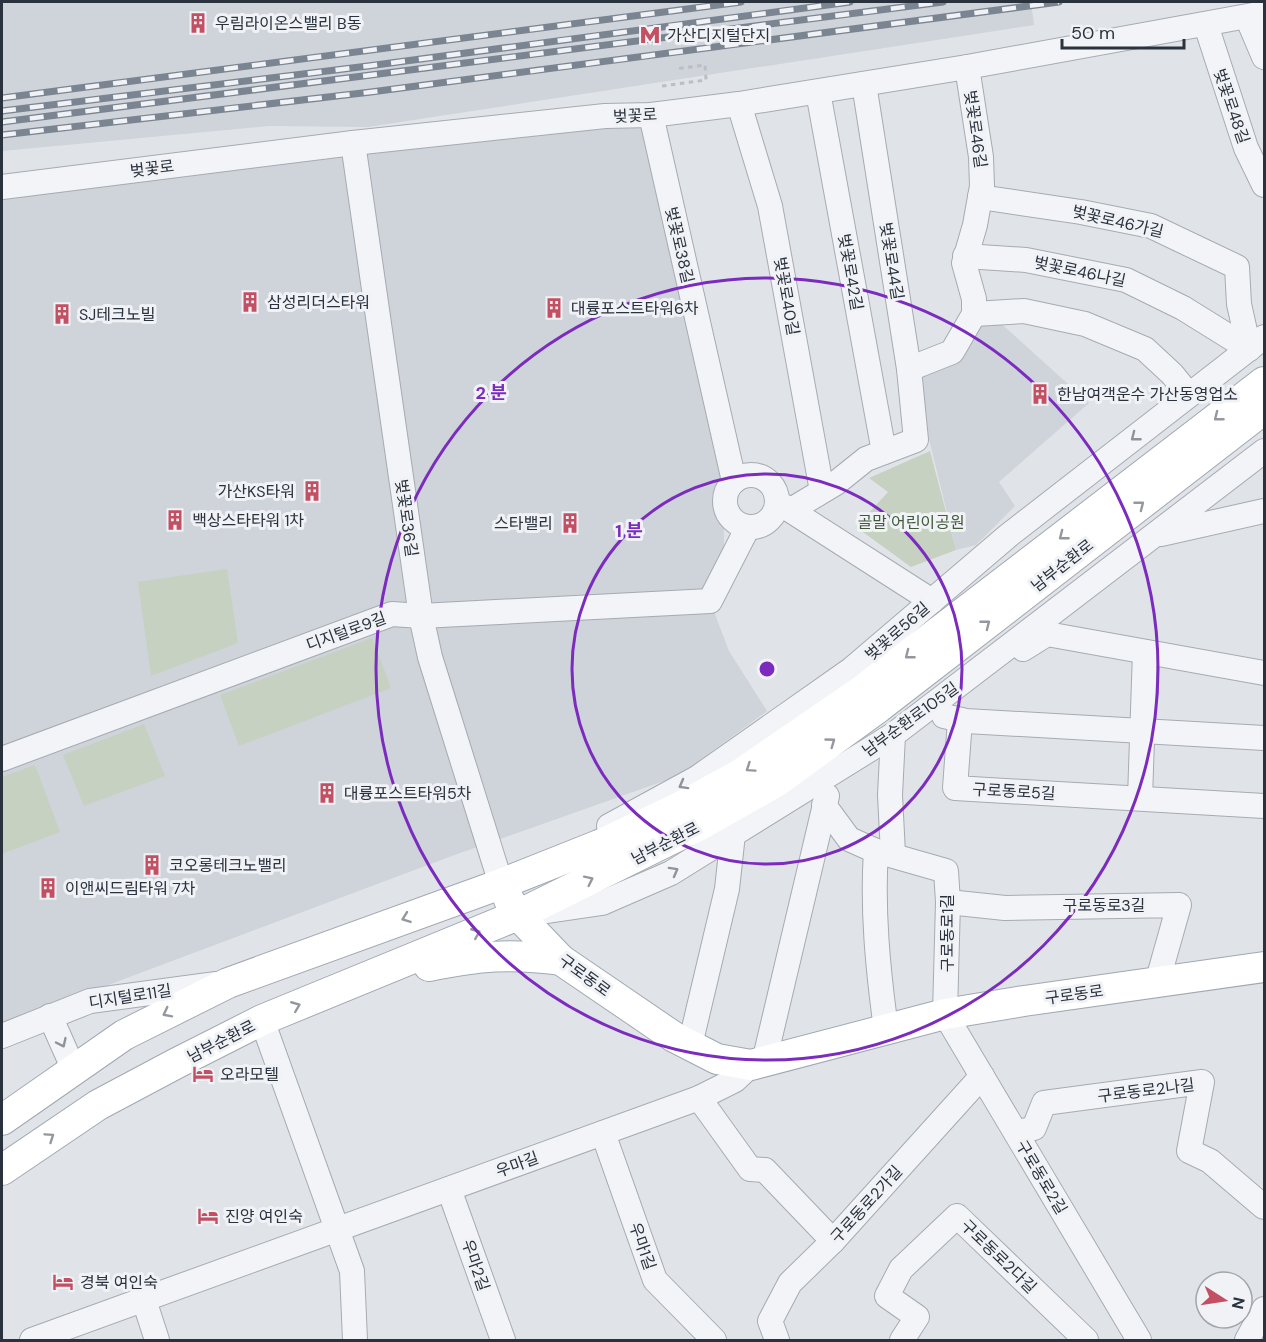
<svg xmlns="http://www.w3.org/2000/svg" width="1266" height="1342" font-family="'DM Sans','Noto Sans KR',sans-serif">
	<style>
		.built { fill: #cfd3da }
		.green { fill: #c6d1c2 }
		.lines { fill: none; stroke-linecap: round; stroke-linejoin: round }
		.minor-casing { stroke: #a6abb2; stroke-width: 26 }
		.major-casing { stroke: #a1a8b3; stroke-width: 32 }
		.path { stroke: #bbbec3; stroke-width: 3; stroke-dasharray: 4.5 4.5; stroke-linecap: butt }
		.minor { stroke: #f3f4f7; stroke-width: 24 }
		.major { stroke: #fff; stroke-width: 30 }
		.rail-casing { stroke: #7b8491; stroke-width: 7 }
		.rail { stroke: #f0f2f6; stroke-width: 4.5; stroke-dasharray: 14; stroke-linecap: butt }
		.oneway { stroke: #94989e }
		.oneway2 { stroke: #8e939a }
		.ring { fill: none; stroke: #7b2cbf; stroke-width: 3 }
		.labels { text-anchor: middle; stroke-width: 6; stroke-linejoin: round; paint-order: stroke }
		.poi-label { font-size: 16px; fill: #2a323e; stroke: #f0f2f6; text-anchor: start }
		.street-label { font-size: 16px; fill: #2a323e; stroke: #f0f2f6 }
		.park-label { font-size: 16px; fill: #3f5939; stroke: #f0f2f6 }
		.centre { fill: #7b2cbf; stroke: #f0f2f6; stroke-width: 3 }
		.ring-label { font-size: 18px; text-anchor: middle; font-weight: bold; fill: #7b2cbf; stroke: #f0f2f6; stroke-width: 6; stroke-linejoin: round; paint-order: stroke }
	</style>
	<rect width="100%" height="100%" fill="#e0e4e8"/>
	<g class="built">
		<path d="M2,2H1031L1034,25L368,127L269,126L2,151Z"/>
		<path d="M651,115L723,435L724,550L710,601L729,651L767,711L678,776L449,857L103,987L2,1029V191Z"/>
		<path d="M980,318L996,319L1089,403L999,482L1015,506L976,545L956,550L914,377Z"/>
	</g>
	<g class="green">
		<path d="M930,451L956,550L911,567L856,527L888,492L869,478Z"/>
		<path d="M227,569L238,643L151,676L138,582Z"/>
		<path d="M372,638L391,688L239,746L220,695Z"/>
		<path d="M144,724L165,776L84,806L63,755Z"/>
		<path d="M35,765L60,832L2,854V777Z"/>
	</g>
	<g class="lines">
		<g class="minor-casing">
			<g id="minor">
				<path d="M1247,17L1264,57"/>
				<path d="M1206,25L1246,148L1264,185"/>
				<path d="M818,92L884,452"/>
				<path d="M739,104L770,206L822,491"/>
				<path d="M651,115L734,481"/>
				<path d="M353,143L421,616L430,657L501,884L515,876"/>
				<path d="M2,187L353,143L605,116L651,115L739,104L967,67L1264,13"/>
				<path d="M980,197L1081,212L1151,226L1237,267L1239,304L1249,349"/>
				<path d="M965,256L1026,260L1126,280L1183,308L1249,349"/>
				<path d="M974,314L1024,311L1085,324L1145,349L1172,374L1189,395"/>
				<path d="M909,369L952,352L974,314V299L964,263L975,225L982,186L981,157L967,67"/>
				<circle cx="751" cy="501" r="26"/>
				<path d="M779,503L932,601"/>
				<path d="M791,510L836,483L866,459L916,440L909,369L864,84"/>
				<path d="M1161,534L1264,511"/>
				<path d="M1023,649L1047,634L1264,673"/>
				<path d="M944,716L966,721L1264,738"/>
				<path d="M960,720L955,788L1264,806"/>
				<path d="M2,759L392,614L421,616L710,601L748,527"/>
				<path d="M1140,798L1145,652"/>
				<path d="M824,805L849,839L876,851L946,871L948,902L945,1014L1139,1340"/>
				<path d="M609,826L697,778L852,669L1009,535L1264,337"/>
				<path d="M876,851C872,910 878,970 886,1029"/>
				<path d="M893,854L890,795L893,735"/>
				<path d="M948,902L1005,908L1179,905L1157,983"/>
				<path d="M534,913L602,903L671,873L893,735L1264,451"/>
				<path d="M50,1016L74,1070"/>
				<path d="M262,1020L352,1271L355,1340"/>
				<path d="M2,1036L90,1001L216,984"/>
				<path d="M690,1045L727,889L733,834"/>
				<path d="M764,1062L827,796"/>
				<path d="M699,1098L750,1169L765,1170L833,1241"/>
				<path d="M603,1133L655,1280L714,1340"/>
				<path d="M1016,1133L1034,1128L1044,1103L1202,1082L1189,1151L1210,1161L1264,1207"/>
				<path d="M449,1189L503,1340"/>
				<path d="M144,1300L157,1340"/>
				<path d="M32,1340L699,1098L735,1080L751,1065"/>
				<path d="M777,1340L770,1321L790,1283L833,1241L982,1076"/>
				<path d="M902,1340L917,1317L887,1296L901,1269L957,1216L1086,1340"/>
				<path d="M1247,1340L1264,1309"/>
			</g>
		</g>
		<g class="major-casing">
			<g id="major">
				<path d="M509,900L518,915L561,960L674,1037L717,1059L751,1065L945,1014L1024,1001L1264,967"/>
				<path d="M429,966C479,956 510,953 561,960"/>
				<path d="M2,1120L124,1035L228,983L501,884L599,845L682,806L739,775L864,689L1264,382"/>
				<path d="M2,1170L98,1105L177,1063L262,1020L518,915L700,825L776,782L879,707L1264,409"/>
			</g>
		</g>
		<path class="path" d="M662,86L706,80L705,65L675,69"/>
		<use href="#minor" class="minor"/>
		<use href="#major" class="major"/>
		<g class="rail-casing">
			<g id="rail">
				<path d="M2,98L741,2"/>
				<path d="M2,111L368,66L850,2"/>
				<path d="M2,122L943,2"/>
				<path d="M2,135L371,92L1059,2"/>
			</g>
		</g>
		<use href="#rail" class="rail"/>
	</g>
	<defs><path id="oneway-chevron" d="M-2-3.5L2.5 0L-2 3.5" fill="none" stroke-width="1.6" stroke-linecap="round" stroke-linejoin="round" transform="scale(1.5)"/></defs>
	<g class="oneway">
		<use href="#oneway-chevron" transform="translate(1218 417) rotate(142)"/>
		<use href="#oneway-chevron" transform="translate(1140 505) rotate(-38)"/>
		<use href="#oneway-chevron" transform="translate(1063 536) rotate(142)"/>
		<use href="#oneway-chevron" transform="translate(986 624) rotate(-38)"/>
		<use href="#oneway-chevron" transform="translate(909 655) rotate(142)"/>
		<use href="#oneway-chevron" transform="translate(831 742) rotate(-36)"/>
		<use href="#oneway-chevron" transform="translate(750 768) rotate(146)"/>
		<use href="#oneway-chevron" transform="translate(589 880) rotate(-26)"/>
		<use href="#oneway-chevron" transform="translate(406 918) rotate(160)"/>
		<use href="#oneway-chevron" transform="translate(476 933) rotate(-22)"/>
		<use href="#oneway-chevron" transform="translate(296 1006) rotate(-22)"/>
		<use href="#oneway-chevron" transform="translate(167 1013) rotate(153)"/>
		<use href="#oneway-chevron" transform="translate(50 1137) rotate(-34)"/>
	</g>
	<g class="oneway2">
		<use href="#oneway-chevron" transform="translate(1135 437) rotate(142)"/>
		<use href="#oneway-chevron" transform="translate(683 785) rotate(151)"/>
		<use href="#oneway-chevron" transform="translate(674 871) rotate(-29)"/>
		<use href="#oneway-chevron" transform="translate(62 1043) rotate(65)"/>
	</g>
	<g class="ring">
		<circle cx="767" cy="669" r="195"/>
		<circle cx="767" cy="669" r="391"/>
	</g>
	<defs>
		<g id="building-bare" transform="scale(1.62)"><path d="M-4-6H4V6H1V3H-1V6H-4ZM-2.5-4.3h1.7v1.8h-1.7ZM.8-4.3h1.7v1.8H.8ZM-2.5-1h1.7V.8h-1.7ZM.8-1h1.7V.8H.8Z" fill="#c34f63" stroke="#f0f2f6" stroke-width="2.5" paint-order="stroke"/></g>
		<g id="metro-bare" transform="scale(1.62)"><path d="M-5.5 5V-5H-3L0 0L3-5H5.5V5H3V-.5L0 4L-3-.5V5Z" fill="#c34f63" stroke="#f0f2f6" stroke-width="2.5" paint-order="stroke"/></g>
		<g id="hotel-bare" transform="scale(1.62)"><path d="M-6-4.5h1.5V1H6V5H4.5V3h-9V5H-6ZM-4 0a1.8 1.8 0 1 1 3.6 0ZM.5 0V-2.5h3Q6-2.5 6 0Z" fill="#c34f63" stroke="#f0f2f6" stroke-width="2.5" paint-order="stroke"/></g>
	</defs>
	<g fill-rule="evenodd">
		<use href="#building-bare" x="198" y="23"/>
		<use href="#metro-bare" x="650" y="35"/>
		<use href="#building-bare" x="250" y="302"/>
		<use href="#building-bare" x="554" y="308"/>
		<use href="#building-bare" x="62" y="314"/>
		<use href="#building-bare" x="1040" y="394"/>
		<use href="#building-bare" x="312" y="491"/>
		<use href="#building-bare" x="175" y="520"/>
		<use href="#building-bare" x="570" y="523"/>
		<use href="#building-bare" x="327" y="793"/>
		<use href="#building-bare" x="152" y="865"/>
		<use href="#building-bare" x="48" y="888"/>
		<use href="#hotel-bare" x="203" y="1074"/>
		<use href="#hotel-bare" x="208" y="1216"/>
		<use href="#hotel-bare" x="63" y="1282"/>
	</g>
	<g class="labels">
		<g class="poi-label">
			<text x="215" y="29">우림라이온스밸리 B동</text>
			<text x="667" y="41">가산디지털단지</text>
			<text x="267" y="308">삼성리더스타워</text>
			<text x="571" y="314">대륭포스트타워6차</text>
			<text x="79" y="320">SJ테크노빌</text>
			<text x="1057" y="400">한남여객운수 가산동영업소</text>
			<text x="295" y="497" text-anchor="end">가산KS타워</text>
			<text x="192" y="526">백상스타타워 1차</text>
			<text x="553" y="529" text-anchor="end">스타밸리</text>
			<text x="344" y="799">대륭포스트타워5차</text>
			<text x="169" y="871">코오롱테크노밸리</text>
			<text x="65" y="894">이앤씨드림타워 7차</text>
			<text x="220" y="1080">오라모텔</text>
			<text x="225" y="1222">진양 여인숙</text>
			<text x="80" y="1288">경북 여인숙</text>
		</g>
		<g class="street-label">
			<text transform="translate(1232 106) rotate(71)" y="6">벚꽃로48길</text>
			<text transform="translate(635 115) rotate(-3)" y="6">벚꽃로</text>
			<text transform="translate(976 129) rotate(82)" y="6">벚꽃로46길</text>
			<text transform="translate(152 168) rotate(-7)" y="6">벚꽃로</text>
			<text transform="translate(1118 221) rotate(13)" y="6">벚꽃로46가길</text>
			<text transform="translate(680 245) rotate(77)" y="6">벚꽃로38길</text>
			<text transform="translate(892 261) rotate(81)" y="6">벚꽃로44길</text>
			<text transform="translate(1080 271) rotate(12)" y="6">벚꽃로46나길</text>
			<text transform="translate(851 272) rotate(80)" y="6">벚꽃로42길</text>
			<text transform="translate(787 296) rotate(80)" y="6">벚꽃로40길</text>
			<text transform="translate(407 518) rotate(82)" y="6">벚꽃로36길</text>
			<text transform="translate(1062 565) rotate(-38)" y="6">남부순환로</text>
			<text transform="translate(346 631) rotate(-20)" y="6">디지털로9길</text>
			<text transform="translate(897 631) rotate(-41)" y="6">벚꽃로56길</text>
			<text transform="translate(910 719) rotate(-36)" y="6">남부순환로105길</text>
			<text transform="translate(1014 791) rotate(3)" y="6">구로동로5길</text>
			<text transform="translate(665 843) rotate(-27)" y="6">남부순환로</text>
			<text x="1104" y="911">구로동로3길</text>
			<text transform="translate(947 933) rotate(-90)" y="6">구로동로1길</text>
			<text transform="translate(585 975) rotate(36)" y="6">구로동로</text>
			<text transform="translate(1074 994) rotate(-8)" y="6">구로동로</text>
			<text transform="translate(130 996) rotate(-9)" y="6">디지털로11길</text>
			<text transform="translate(221 1041) rotate(-27)" y="6">남부순환로</text>
			<text transform="translate(1146 1090) rotate(-7)" y="6">구로동로2나길</text>
			<text transform="translate(517 1164) rotate(-20)" y="6">우마길</text>
			<text transform="translate(1042 1177) rotate(59)" y="6">구로동로2길</text>
			<text transform="translate(866 1204) rotate(-48)" y="6">구로동로2가길</text>
			<text transform="translate(643 1246) rotate(71)" y="6">우마1길</text>
			<text transform="translate(999 1256) rotate(44)" y="6">구로동로2다길</text>
			<text transform="translate(476 1265) rotate(71)" y="6">우마2길</text>
		</g>
		<g class="park-label">
			<text x="911" y="528">골말 어린이공원</text>
		</g>
	</g>
	<circle cx="767" cy="669" r="9" class="centre"/>
	<g class="ring-label">
		<text x="491" y="399">2 분</text>
		<text x="629" y="537">1 분</text>
	</g>
	<rect width="1266" height="1342" fill="none" stroke="#2a323e" stroke-width="6"/>
	<g transform="translate(1224 1300) rotate(102)"><circle r="28" fill="#f0f2f6" stroke="#a1a5ac" stroke-width="1.5"/>
	<path d="M0-4.5L10 22L0 15L-10 22Z" fill="#c34f63"/>
	<text y="-9" font-size="16" font-weight="bold" text-anchor="middle" fill="#2a323e">N</text>
	</g>
	<path d="M1062 39v9h122v-9" fill="none" stroke="#2a323e" stroke-width="3"/>
	<text x="1071" y="39" font-size="18" fill="#2a323e" stroke="#f0f2f6" stroke-width="4.5" paint-order="stroke">50 m</text>
</svg>
